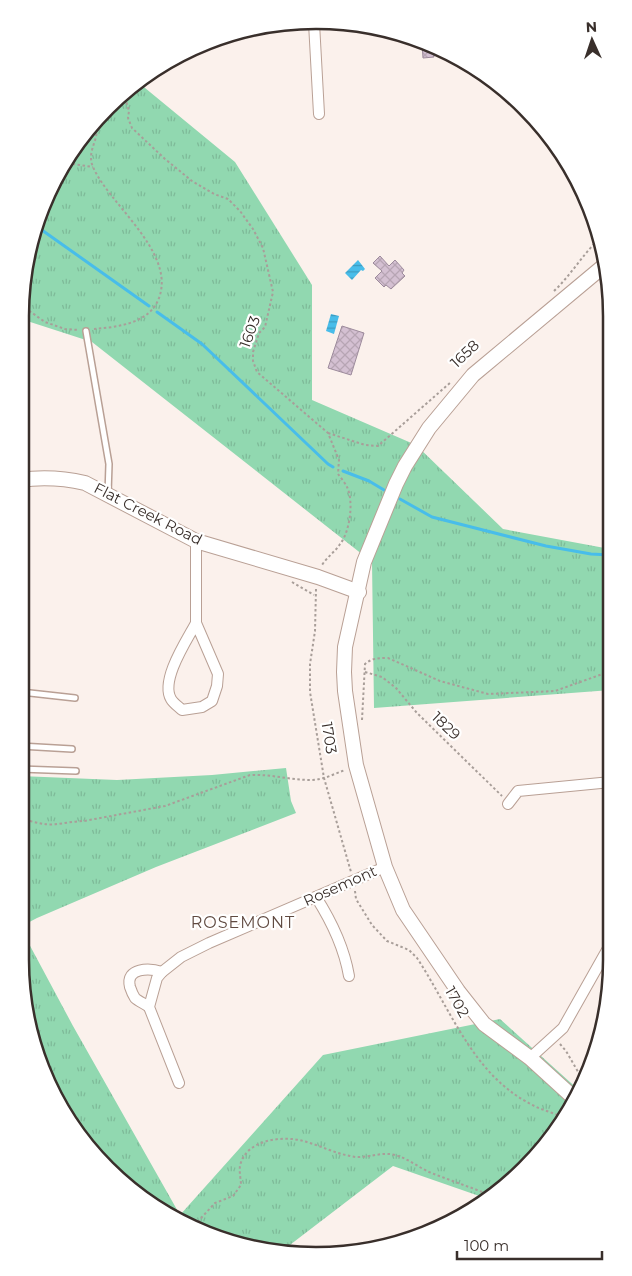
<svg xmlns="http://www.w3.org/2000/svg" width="632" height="1276" font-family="Montserrat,sans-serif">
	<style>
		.grass { fill: url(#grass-tufts) }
		.water { fill: url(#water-rules) }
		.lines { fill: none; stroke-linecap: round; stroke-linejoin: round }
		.stream { stroke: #48bdea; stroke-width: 3 }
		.building { fill: url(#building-cross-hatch); stroke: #9d8b9c }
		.lane-casing { stroke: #b9a095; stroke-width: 8 }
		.street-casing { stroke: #b9a095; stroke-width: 12 }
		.secondary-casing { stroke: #b9a095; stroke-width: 16 }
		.path { stroke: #a89e99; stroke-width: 2; stroke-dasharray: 2.5 2.5; stroke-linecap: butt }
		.lane { stroke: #fff; stroke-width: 5 }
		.street { stroke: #fff; stroke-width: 10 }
		.secondary { stroke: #fff; stroke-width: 14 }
		.labels { text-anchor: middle; stroke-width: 4.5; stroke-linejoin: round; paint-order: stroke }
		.street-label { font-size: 15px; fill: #392f2b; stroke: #fff }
		.neighbourhood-label { font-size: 16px; letter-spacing: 1px; fill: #604a41; stroke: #fff }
		.rim { fill: none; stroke: #392f2b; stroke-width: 2.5 }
	</style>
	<defs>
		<pattern id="grass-tufts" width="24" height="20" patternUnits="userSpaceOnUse" patternTransform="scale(1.25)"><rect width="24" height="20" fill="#91d8b0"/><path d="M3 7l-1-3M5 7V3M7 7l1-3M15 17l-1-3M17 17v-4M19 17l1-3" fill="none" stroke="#7eba98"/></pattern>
		<pattern id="water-rules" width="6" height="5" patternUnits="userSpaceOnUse" patternTransform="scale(1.25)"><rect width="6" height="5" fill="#48bdea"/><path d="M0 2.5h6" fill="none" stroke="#3d9abe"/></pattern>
		<pattern id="building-cross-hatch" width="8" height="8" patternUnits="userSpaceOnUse" patternTransform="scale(1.25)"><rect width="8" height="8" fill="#d4c0d2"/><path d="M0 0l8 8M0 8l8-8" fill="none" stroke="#b7a5b4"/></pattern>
	</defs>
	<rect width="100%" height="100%" fill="#fbf1ec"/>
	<g class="grass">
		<path d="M139,83L235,162L312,285V400L416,445L503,529L610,549L611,690L374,708L372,562L92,342L21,319V297L50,185L121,94Z"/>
		<path d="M286,768L291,801L296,813L156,867L37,918L20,927L73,1026L180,1215L323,1055L500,1019L581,1092L526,1169L485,1198L393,1166L282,1251L258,1250L168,1216L81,1140L36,1055L20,960V776L117,780L212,775Z"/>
	</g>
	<g class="water">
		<path d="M358,260L365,269L363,271L361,270L352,280L345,273Z"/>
		<path d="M331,314L339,316L334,334L326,331Z"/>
	</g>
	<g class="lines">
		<g class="stream">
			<path d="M39,228L149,306"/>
			<path d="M157,312L202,344L328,464L333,467"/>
			<path d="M343,471L369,481L384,490"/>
			<path d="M400,499L432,517L546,546L591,554L610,555"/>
		</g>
	</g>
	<g class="building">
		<path d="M422,44L439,48L433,49L434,57L423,58Z"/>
		<path d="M380,256L389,266L395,260L404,270L402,273L405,276L391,289L386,285L384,287L375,278L382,271L373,263Z"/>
		<path d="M342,326L364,333L351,375L328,368Z"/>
	</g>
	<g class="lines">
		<g class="lane-casing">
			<g id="lane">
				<path d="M86,331L109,464L108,494"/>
				<path d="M21,692L75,698"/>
				<path d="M20,708V677"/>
				<path d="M20,746L72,749"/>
				<path d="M20,769L76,771"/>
			</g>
		</g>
		<g class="street-casing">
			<g id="street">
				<path d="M314,23L319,114"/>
				<path d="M196,541V623"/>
				<path d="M196,623L218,674L217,686L212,701L202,707L182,710C179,707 173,703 171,699C160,680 187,640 196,623Z"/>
				<path d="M508,804L518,791L611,782"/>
				<path d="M316,897C332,922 344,947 349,976"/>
				<path d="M149,1007C145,1004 138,1001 135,998C133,995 131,990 130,987C125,967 150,968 162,972"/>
				<path d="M530,1058L563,1028L611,943"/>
				<path d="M179,1083L149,1007L157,978L162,972L181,957L209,943L385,867"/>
			</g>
		</g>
		<g class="secondary-casing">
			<g id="secondary">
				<path d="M20,480C42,477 63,478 85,483L196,541L318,577L359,592"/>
				<path d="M575,1099L530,1058L484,1024L458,991L403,910L385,867L356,765L345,691L344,672L345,647L364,562L396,484L405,466L429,428L473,375L606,264"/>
			</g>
		</g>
		<g class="path">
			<path d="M121,94L126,101L129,111L128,118L132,128L165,159L192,181L214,194L228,199L240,211L253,229L263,248L273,292L265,327L259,333L253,352V361L257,372L328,433L339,460L338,474C341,478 345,483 347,487C354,501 350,532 340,544C335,552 327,557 322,565"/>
			<path d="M68,162L73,164L93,167"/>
			<path d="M554,291C571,275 583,254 600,238"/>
			<path d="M21,305L45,322L65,329L79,330"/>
			<path d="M94,329C119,327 152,323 160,295C173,250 109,204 93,167C86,151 100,139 96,126"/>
			<path d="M328,433L365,445L378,446L451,382"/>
			<path d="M292,582L314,595"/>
			<path d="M316,589L315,631L310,664V692L324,778L351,872"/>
			<path d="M365,672L382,677L396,688L417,713L502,796"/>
			<path d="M362,720L365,664C372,658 379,658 388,658L440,681L488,694L555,691L611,671"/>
			<path d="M20,820C29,820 36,823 44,824C55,826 71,821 84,821L165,806L250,775C271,774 290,780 310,780C323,780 334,774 345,770"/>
			<path d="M355,891L356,899L372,925L387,941L409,950L417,958C450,1008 472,1072 527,1102C538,1109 551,1112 563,1117"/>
			<path d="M560,1044L566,1051L584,1082"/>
			<path d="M196,1227L202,1217L215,1203L233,1196L241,1185C241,1180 239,1172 240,1166C245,1140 282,1135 303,1141C319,1145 334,1153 350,1156C365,1160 380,1151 395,1155C407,1158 418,1167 429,1172C449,1180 470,1187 490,1195"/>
		</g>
		<use href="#lane" class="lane"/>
		<use href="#street" class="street"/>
		<use href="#secondary" class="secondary"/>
	</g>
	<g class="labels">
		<g class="street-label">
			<text transform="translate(250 332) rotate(-70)" y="5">1603</text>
			<text transform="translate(465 354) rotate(-43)" y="5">1658</text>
			<text transform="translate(148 514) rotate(27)" y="5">Flat Creek Road</text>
			<text transform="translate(446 726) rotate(44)" y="5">1829</text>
			<text transform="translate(329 738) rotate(81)" y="5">1703</text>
			<text transform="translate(340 886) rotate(-24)" y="5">Rosemont</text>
			<text transform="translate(457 1002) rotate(60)" y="5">1702</text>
		</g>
		<g class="neighbourhood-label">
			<text x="243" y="928">ROSEMONT</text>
		</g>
	</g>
	<path d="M0 0H632V1276H0ZM316 29H316A287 287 0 0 1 603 316V960A287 287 0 0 1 316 1247H316A287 287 0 0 1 29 960V316A287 287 0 0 1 316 29Z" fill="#fff" fill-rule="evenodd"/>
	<path class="rim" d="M316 29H316A287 287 0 0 1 603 316V960A287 287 0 0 1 316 1247H316A287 287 0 0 1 29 960V316A287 287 0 0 1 316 29Z"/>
	<g transform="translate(592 40) rotate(357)" stroke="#ffffff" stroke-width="4" paint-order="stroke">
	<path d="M0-4L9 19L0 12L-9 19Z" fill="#392f2b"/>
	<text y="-8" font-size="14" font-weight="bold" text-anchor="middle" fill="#392f2b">N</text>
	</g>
	<path d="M457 1251v8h145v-8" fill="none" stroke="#392f2b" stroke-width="2.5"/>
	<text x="464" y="1251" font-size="15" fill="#392f2b" stroke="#ffffff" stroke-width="4" paint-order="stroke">100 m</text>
</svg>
